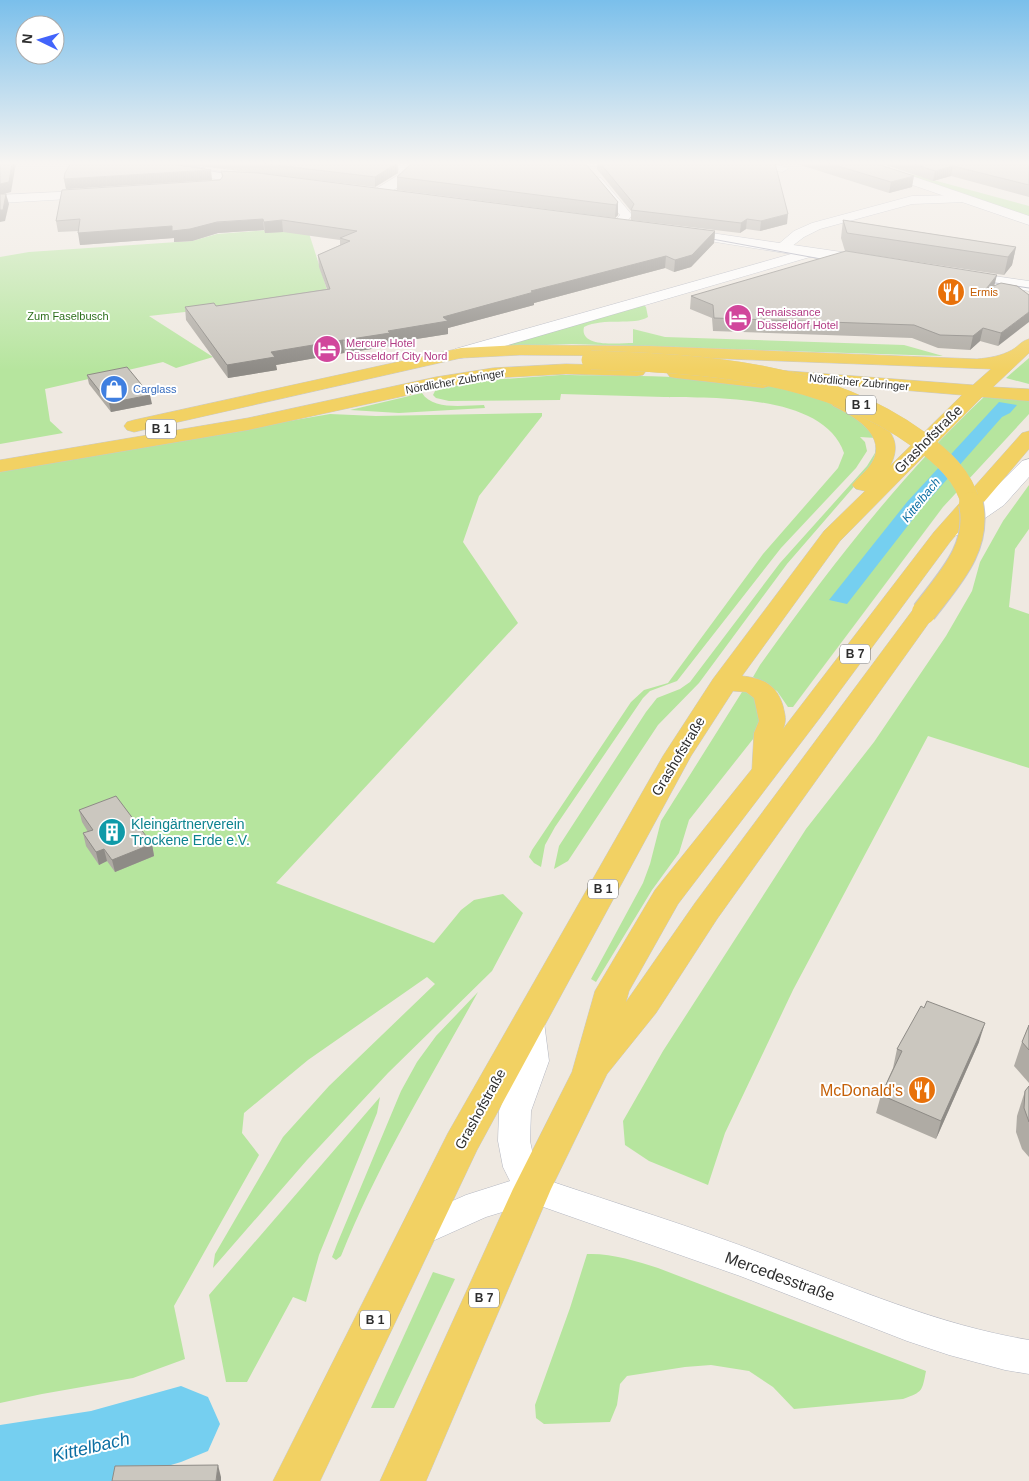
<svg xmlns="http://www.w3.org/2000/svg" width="1029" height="1481" font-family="Helvetica,sans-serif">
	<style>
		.green { fill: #b6e59e }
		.water { fill: #75cff0 }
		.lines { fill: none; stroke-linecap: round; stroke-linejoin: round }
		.river { fill: #75cff0; fill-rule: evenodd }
		.street-casing { stroke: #b4b7c1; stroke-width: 1 }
		.secondary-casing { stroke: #b4b7c1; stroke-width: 1 }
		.primary-casing { stroke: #c9c9c9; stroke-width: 1 }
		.street { fill: #fff; fill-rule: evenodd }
		.secondary { fill: #fff; fill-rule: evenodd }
		.primary { fill: #f2d163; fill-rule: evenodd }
		.tram { stroke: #a3a6b8; stroke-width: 1 }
		.primary-bridge-far1-casing { stroke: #c9c9c9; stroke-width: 19; stroke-linecap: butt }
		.primary-bridge-casing { stroke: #c9c9c9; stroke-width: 26; stroke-linecap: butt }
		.primary-bridge-far1 { stroke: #f2d163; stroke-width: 19 }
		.primary-bridge { stroke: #f2d163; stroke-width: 24 }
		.wall { fill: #afaba4 }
		.shaded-wall { fill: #8e8b86 }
		.building { fill: #cbc7bf; stroke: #8e8b86 }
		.labels { text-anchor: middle; stroke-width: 4; stroke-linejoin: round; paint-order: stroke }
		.far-food-label { font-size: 11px; fill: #c56008; stroke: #fff; text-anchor: start }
		.far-hotel-label { font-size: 11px; fill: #b23c85; stroke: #fff; text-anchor: start }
		.far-park-label { font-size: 11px; fill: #2c6e1b; stroke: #fff }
		.far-street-label { font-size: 11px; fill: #2e2e2e; stroke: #fff }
		.far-shop-label { font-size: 11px; fill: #366cbe; stroke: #fff; text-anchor: start }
		.shield { fill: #fff; stroke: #6d6d6d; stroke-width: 1 }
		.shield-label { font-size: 12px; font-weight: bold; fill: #2e2e2e }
		.far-water-label { font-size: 12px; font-style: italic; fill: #0d6fa3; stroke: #fff }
		.street-label { font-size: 14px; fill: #2e2e2e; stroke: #fff }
		.culture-label { font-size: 14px; fill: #0d838f; stroke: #fff; text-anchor: start }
		.near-food-label { font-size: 16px; fill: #c56008; stroke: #fff; text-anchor: end }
		.near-street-label { font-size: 16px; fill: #2e2e2e; stroke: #fff }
		.near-water-label { font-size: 18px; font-style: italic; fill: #0d6fa3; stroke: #fff }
	</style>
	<rect width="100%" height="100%" fill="#efe9e1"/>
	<g class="green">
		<path d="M911,174L1029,206V217L907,176Z"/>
		<path d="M307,227L329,296L149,316L213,357L176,368L163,362L45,389L50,421L63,433L0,444V257L29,252L192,241L217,234Z"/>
		<path d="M642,304L646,307L648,317C634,326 604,317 584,327C579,348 619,343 633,343V329L665,337L904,345L943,356L572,344L496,347Z"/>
		<path d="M1029,358V384L1006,378Z"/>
		<path d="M561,375C630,376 803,373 856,415C863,421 870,431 876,438L860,437L865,442L867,451L856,468L781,548L677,681L650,691L643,698L555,827L545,845L541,867L534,863L529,857L532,850L631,702L644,690L668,683L763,554L838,468L844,453C824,394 715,398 664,397C630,396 595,395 561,394L560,400L449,401L436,398L433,395L435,391L440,389L488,380Z"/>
		<path d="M422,393C433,411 466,405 484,405L485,408L399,413L350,410Z"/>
		<path d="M985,396L1029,400V414L943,507L793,707H788L777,691L753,677L760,665C828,570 899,477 985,396Z"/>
		<path d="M542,413V416L479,496L463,542L518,623L276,883L434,943L461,910L474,900L503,894L523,913L492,971L388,1073L307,1160L213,1268L215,1254L283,1137L329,1086L435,984L427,977L308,1060L244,1113L242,1133L259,1155L174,1306L185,1359L133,1378L42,1394L0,1403V470L330,414L376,416Z"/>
		<path d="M878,445L871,467L787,564L699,683L658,725L568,861L554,869L559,846L646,712L657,698L680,689L690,682L780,563L867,466L875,453L876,446Z"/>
		<path d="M1029,485V529L1015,549L1009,607L1029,614V768L928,736L793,990L725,1133L708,1185L649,1161L625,1145L623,1121L663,1051L806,829L874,742L946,636L972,591L980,562L1003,521Z"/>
		<path d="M742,692H747L758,699L762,709L757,734L689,820L679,853L652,890L596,982L591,979L643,883L650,864L661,821Z"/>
		<path d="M478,992C430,1079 378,1164 341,1256L336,1260L332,1257L337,1244L401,1091L417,1062L436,1036Z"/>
		<path d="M380,1097L377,1113L319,1255L306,1302L293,1297L247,1382H226L209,1295Z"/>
		<path d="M587,1254C611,1253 636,1261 658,1268L926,1371C922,1391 923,1392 903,1399L794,1409L773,1387L749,1371L711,1365L685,1367L627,1376L620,1384L617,1405L610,1422L544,1424L536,1418L535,1405L570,1308Z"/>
		<path d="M433,1272L455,1279L394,1408H371Z"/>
	</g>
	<path class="water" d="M999,402L1017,405L1010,413L1002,417L920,510L847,604L829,600L907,502Z"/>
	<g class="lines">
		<path class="river" d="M181,1386L208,1397L220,1424L208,1451L181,1462L117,1481H0V1425L91,1411Z"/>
		<g class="street-casing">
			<g id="street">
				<path d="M397,163H409L412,173C408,183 384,198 374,196L372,193L374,190L400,174Z"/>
				<path d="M546,163H634L635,164L629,167L552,166Z"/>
				<path d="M769,163L786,167L788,169L782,172L763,168L761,166L763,164Z"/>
				<path d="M597,177L601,178L632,215L622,228H614L612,225L620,215L591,180Z"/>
				<path d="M962,195L968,199L966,202L912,204L820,229L804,237L787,250H777L775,247L794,231L812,223L912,196Z"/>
				<path d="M529,1011L540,1014L544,1022L549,1061L531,1111L530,1141L535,1164L544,1179C618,1204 693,1227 766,1255C852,1287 938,1325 1029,1340V1374L1005,1370L949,1355L907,1341L740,1276L532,1203L486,1217L417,1248L405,1244L400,1233L405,1222L466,1195L510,1181L503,1167L498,1141L499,1111L519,1061L514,1022L518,1014Z"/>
			</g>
		</g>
		<g class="secondary-casing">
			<g id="secondary">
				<path d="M134,163H165L222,172L258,174L265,178C256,189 159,170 141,167Z"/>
				<path d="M855,163H874L1029,216V225L857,166Z"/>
				<path d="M98,190L103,191L105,194L103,197L0,203V195Z"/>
				<path d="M677,228L869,256L874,258L877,261L874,264L869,266L810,257L467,357L461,358L455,357L452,353L455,349L791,254L672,235L670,232L672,229Z"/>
				<path d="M959,271L1029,281V291L953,279L951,276L953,273Z"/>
				<path d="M1029,459V477L1004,505L962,534L954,536L946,534L943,529L946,524L988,495L1022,461Z"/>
			</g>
		</g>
		<g class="primary-casing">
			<g id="primary">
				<path d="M1029,339V353L993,387L1029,389V401L982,397L840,541L742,676C763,678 777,685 783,706C785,715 787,720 783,729L934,532L1022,433L1029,431V449L950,542L819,719L678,904L629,991L626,1002L695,903L915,607L924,605L933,607L936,612L933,617L717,919L656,1013L607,1074L551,1189L426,1481H380L513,1189L572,1072L595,991L655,890L752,769L754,733L759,721L754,698L746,692L733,691L691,756L477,1150L320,1481H273L448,1133L663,756L713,679L824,531L865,491L856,489L852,485C858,477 866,472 871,464C889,436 854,416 833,406L830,402L833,398C854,393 888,421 894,440C897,449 894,459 890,466L962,395L770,379L772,382L770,386L763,388L676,378L670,377L667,373L670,369L676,368L768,378L766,375L769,371L775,370L973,385L991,369L649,356L520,355L461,358L134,432L127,430L124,426L127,422L134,420L461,348L520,345L649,346L977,359C989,358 1001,356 1012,350C1019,346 1021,341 1029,339Z"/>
				<path d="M566,364L637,366L643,367L646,371L643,375L637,376L566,374L493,378L436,389L248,430L0,472V460L248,418L436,377L493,368Z"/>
			</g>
		</g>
		<use href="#street" class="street"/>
		<use href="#secondary" class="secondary"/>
		<use href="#primary" class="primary"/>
		<g class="tram">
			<path d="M175,163L205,168"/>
			<path d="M199,169L236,175"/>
			<path d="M701,237L832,261"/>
			<path d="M982,281L1029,288"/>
		</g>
		<g class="primary-bridge-far1-casing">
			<path id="primary-bridge-far1" d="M591,360C704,364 823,370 918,439C941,456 964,475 971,505"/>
		</g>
		<g class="primary-bridge-casing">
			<path id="primary-bridge" d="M924,612C949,579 980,548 971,504"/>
		</g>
		<use href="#primary-bridge-far1" class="primary-bridge-far1"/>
		<use href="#primary-bridge" class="primary-bridge"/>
	</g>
	<g class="wall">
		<path d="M56,163H166L212,180L66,189L64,179L70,165Z"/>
		<path d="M167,163H397L398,173L375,187L181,164Z"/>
		<path d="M410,163H585L618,202V215L615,218L397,190V177L411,164Z"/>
		<path d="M597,163H600L787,224L760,231L746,229L740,233L631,220V211L597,169Z"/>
		<path d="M794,163H874L912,187L889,193Z"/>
		<path d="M880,163H1029V197L951,176L933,181Z"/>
		<path d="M221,171L715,231L714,243L691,267L674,272L665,268L534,303V305L448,328V334L391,343V346L352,352L351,355L344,353L276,365L277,370L228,378L186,320L185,307L216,306L327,289L319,267L318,255L340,245V240L283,232L265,233L264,230L218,233L192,241L174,242V238L80,245L79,231L58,232L56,221L220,180L222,178Z"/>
		<path d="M843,220L1016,247L1012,265L1004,275L845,251L841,238Z"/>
		<path d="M995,285L1017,286L998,346L980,341L970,350L938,348L912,338L713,331L712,318L690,309L691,296Z"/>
		<path d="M87,375L152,404L111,412L89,384Z"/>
		<path d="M79,810L152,844L154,856L115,872L107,861L99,865L86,846L83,833L88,832L82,822Z"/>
		<path d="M1029,1025V1083L1014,1066L1022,1042Z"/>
		<path d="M979,1042L936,1139L876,1113L881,1095L893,1068L897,1049Z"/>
		<path d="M1029,1086V1157L1022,1149L1016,1132L1017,1116L1025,1091Z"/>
	</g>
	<g class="shaded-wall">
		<path d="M12,163H16L11,192L0,195V184Z"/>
		<path d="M397,163L398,173L375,187V177Z"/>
		<path d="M953,166L951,176L933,181L935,171Z"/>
		<path d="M211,170L212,180L66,189L64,179Z"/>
		<path d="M914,176L912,187L889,193L891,182Z"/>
		<path d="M6,194L9,204L5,221L0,222V210Z"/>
		<path d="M618,202V215L615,218L616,205Z"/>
		<path d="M788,214L787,224L760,231L761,221Z"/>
		<path d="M263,219L264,230L218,233L192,241L174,242V238L80,245L78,233L172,226Z"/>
		<path d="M747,219L746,229L740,233L741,223Z"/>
		<path d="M282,220L283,232L265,233L264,222Z"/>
		<path d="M715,231L714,243L691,267L674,272L675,260Z"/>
		<path d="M1016,247L1012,265L1004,275L1008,257Z"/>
		<path d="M666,256L665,268L534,303V305L448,328V334L391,343V346L352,352L351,355L350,341L351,339L443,317L531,291Z"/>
		<path d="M997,275L994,287L986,289Z"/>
		<path d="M1029,312V322L998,346L1001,333Z"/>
		<path d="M983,328L980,341L970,350L973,336Z"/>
		<path d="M343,340L344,353L276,365L277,370L228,378L227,365L271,352Z"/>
		<path d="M150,395L152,404L111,412L109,403Z"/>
		<path d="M152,844L154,856L115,872L112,860Z"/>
		<path d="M104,849L107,861L99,865L96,852Z"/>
		<path d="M985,1023L979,1042L936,1139L941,1121Z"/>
		<path d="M218,1465L221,1477V1481H216Z"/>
	</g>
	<g class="building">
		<path d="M0,163H12L9,182L0,184Z"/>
		<path d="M71,163H166L211,170L64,179L65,173Z"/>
		<path d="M259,163H397L375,177Z"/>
		<path d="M412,163H585L618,202L616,205L397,177Z"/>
		<path d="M600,163H775L788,214L761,221L747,219L741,223L631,210L634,204Z"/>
		<path d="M828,163H874L914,176L891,182Z"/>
		<path d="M911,163H1029V185L953,166L935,171Z"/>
		<path d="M221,171L258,173L715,231L692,255L675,260L666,256L531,291L534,292L443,317L448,321L388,331L390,333L351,339L350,341L343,340L271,352L275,357L227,365L185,307L214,303L216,306L330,289L318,255L350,241L340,238L357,231L282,220L264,222L263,219L217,222L190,229L172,231V226L78,233L80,219L56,221L62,190L220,180L223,176Z"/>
		<path d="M0,194H6L3,210H0Z"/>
		<path d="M843,220L893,228L1016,247L1008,257L847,233Z"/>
		<path d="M846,251L997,275L986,289L1001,283L1017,286L1029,295V312L1001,333L983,328L973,336L940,335L914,325L714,318L713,305L691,296Z"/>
		<path d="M127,367L150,395L109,403L87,375Z"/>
		<path d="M116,796L152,844L112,860L104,849L96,852L83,833L93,830L79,810Z"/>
		<path d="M927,1001L985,1023L941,1121L881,1095L902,1051L897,1049L921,1006L924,1008Z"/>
		<path d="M1029,1025V1050L1022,1042Z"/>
		<path d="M1029,1086V1122L1024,1108L1025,1091Z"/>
		<path d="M218,1465L216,1481H112L115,1466Z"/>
	</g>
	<linearGradient id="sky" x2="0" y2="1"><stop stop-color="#7abfeb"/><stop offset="0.44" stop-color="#f8f5f2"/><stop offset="1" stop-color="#f8f5f2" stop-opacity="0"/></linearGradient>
	<rect width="1029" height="370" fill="url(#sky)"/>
	<defs>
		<g id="restaurant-disc" transform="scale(1.4375)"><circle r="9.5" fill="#e8710a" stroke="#fff"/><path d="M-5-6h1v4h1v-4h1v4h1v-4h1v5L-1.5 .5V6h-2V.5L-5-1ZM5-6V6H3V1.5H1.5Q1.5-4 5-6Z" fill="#fff"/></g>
		<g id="hotel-disc" transform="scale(1.4375)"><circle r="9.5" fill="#d1479c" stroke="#fff"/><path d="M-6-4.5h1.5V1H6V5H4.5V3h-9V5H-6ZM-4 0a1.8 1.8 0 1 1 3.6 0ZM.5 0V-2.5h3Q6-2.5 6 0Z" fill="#fff"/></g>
		<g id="shop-disc" transform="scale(1.4375)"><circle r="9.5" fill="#3f7fe0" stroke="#fff"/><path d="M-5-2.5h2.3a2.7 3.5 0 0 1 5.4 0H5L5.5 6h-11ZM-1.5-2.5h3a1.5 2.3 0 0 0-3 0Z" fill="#fff"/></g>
		<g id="building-disc" transform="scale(1.4375)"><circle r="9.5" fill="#0f9aa8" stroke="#fff"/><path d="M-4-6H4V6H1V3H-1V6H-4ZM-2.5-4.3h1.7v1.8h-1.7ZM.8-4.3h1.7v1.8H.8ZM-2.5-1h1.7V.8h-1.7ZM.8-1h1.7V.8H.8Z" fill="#fff"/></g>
	</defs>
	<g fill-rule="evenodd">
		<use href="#restaurant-disc" x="951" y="292"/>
		<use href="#hotel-disc" x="738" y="318"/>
		<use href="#hotel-disc" x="327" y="349"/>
		<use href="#shop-disc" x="114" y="389"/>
		<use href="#building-disc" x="112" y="832"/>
		<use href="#restaurant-disc" x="922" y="1090"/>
	</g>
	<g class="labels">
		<g class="far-food-label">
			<text x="970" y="296">Ermis</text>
		</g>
		<g class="far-hotel-label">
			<text x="757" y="316">Renaissance<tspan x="757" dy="13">Düsseldorf Hotel</tspan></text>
			<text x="346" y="347">Mercure Hotel<tspan x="346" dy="13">Düsseldorf City Nord</tspan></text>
		</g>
		<g class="far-park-label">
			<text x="68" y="320">Zum Faselbusch</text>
		</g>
		<g class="far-street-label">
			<text transform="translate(455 381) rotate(-10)" y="4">Nördlicher Zubringer</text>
			<text transform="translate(859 382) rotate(5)" y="4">Nördlicher Zubringer</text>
		</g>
		<g class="far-shop-label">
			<text x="133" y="393">Carglass</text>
		</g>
		<g class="shield">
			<rect x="846" y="395.5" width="30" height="19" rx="4"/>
			<rect x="146" y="419.5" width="30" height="19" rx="4"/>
			<rect x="840" y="644.5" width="30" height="19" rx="4"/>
			<rect x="588" y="879.5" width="30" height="19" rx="4"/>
			<rect x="469" y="1288.5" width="30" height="19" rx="4"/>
			<rect x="360" y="1310.5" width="30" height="19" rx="4"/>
		</g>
		<g class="shield-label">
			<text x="861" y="409">B 1</text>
			<text x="161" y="433">B 1</text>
			<text x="855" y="658">B 7</text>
			<text x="603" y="893">B 1</text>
			<text x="484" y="1302">B 7</text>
			<text x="375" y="1324">B 1</text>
		</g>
		<g class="far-water-label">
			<text transform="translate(921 500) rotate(-51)" y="4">Kittelbach</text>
		</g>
		<g class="street-label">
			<text transform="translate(928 439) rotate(-45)" y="5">Grashofstraße</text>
			<text transform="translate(678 756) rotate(-59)" y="5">Grashofstraße</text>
			<text transform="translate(480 1109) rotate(-61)" y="5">Grashofstraße</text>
		</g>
		<g class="culture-label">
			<text x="131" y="829">Kleingärtnerverein<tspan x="131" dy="16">Trockene Erde e.V.</tspan></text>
		</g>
		<g class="near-food-label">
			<text x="903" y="1096">McDonald's</text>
		</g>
		<g class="near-street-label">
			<text transform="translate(780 1276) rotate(20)" y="6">Mercedesstraße</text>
		</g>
		<g class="near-water-label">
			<text transform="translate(91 1447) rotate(-13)" y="6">Kittelbach</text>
		</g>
	</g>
	<g transform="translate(40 40) rotate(275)"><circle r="24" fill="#ffffff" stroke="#ababab"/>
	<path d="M0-4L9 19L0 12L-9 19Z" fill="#4264fb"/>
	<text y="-8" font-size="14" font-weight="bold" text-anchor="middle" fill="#2e2e2e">N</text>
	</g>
</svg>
